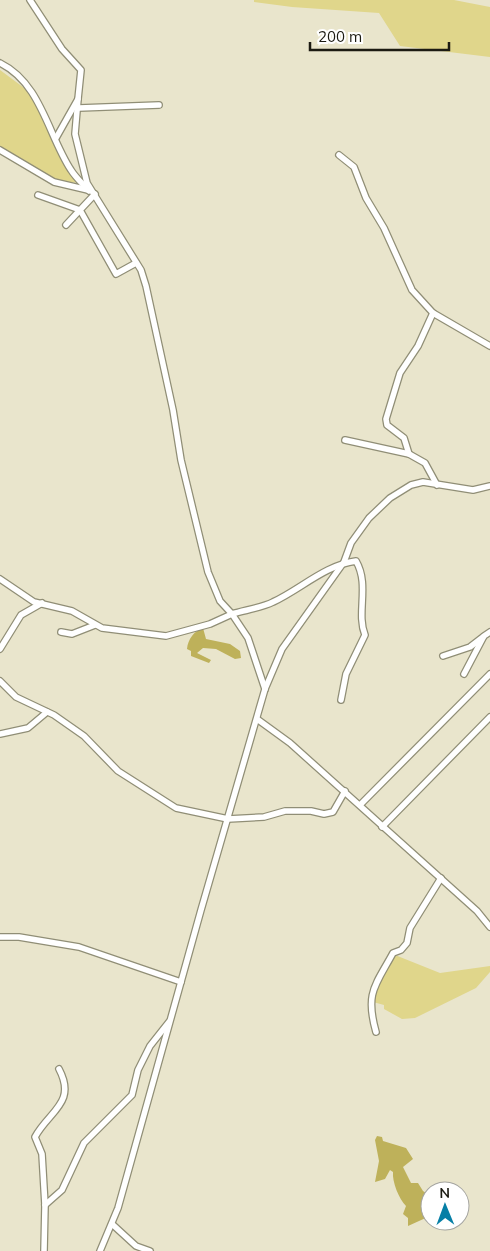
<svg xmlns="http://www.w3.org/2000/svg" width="490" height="1251" font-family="Mulish,sans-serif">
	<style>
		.green { fill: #e0d68b }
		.forest { fill: #beb15a }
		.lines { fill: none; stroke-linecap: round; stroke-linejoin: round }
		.minor-casing { stroke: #908e76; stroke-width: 8 }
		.minor { stroke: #fff; stroke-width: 5.5 }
	</style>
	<rect width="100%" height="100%" fill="#e9e5cc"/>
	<g class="green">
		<path d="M254,0H454L490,7V57L400,46L379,13L292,7L254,2Z"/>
		<path d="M0,70L31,93L79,183L55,180L0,148Z"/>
		<path d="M395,955L440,973L490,966V972L476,988L415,1018L402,1019L384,1009V1005L373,1002V994Z"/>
	</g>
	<g class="forest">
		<path d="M203,628L206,639L230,644L240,651L241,658L235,659L216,649L203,648L197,653L211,660L209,663L191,656V651L187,649C188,639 194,631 203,628Z"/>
		<path d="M377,1136L382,1137L383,1141L406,1148L413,1159L403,1167L411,1183H418L423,1191L430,1196V1216L408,1226V1218L403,1214L406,1206C399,1199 392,1182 393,1172L390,1170L385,1179L375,1182L379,1161L375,1140Z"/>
	</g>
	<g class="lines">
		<g class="minor-casing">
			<g id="minor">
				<path d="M30,0L62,49L81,70L78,99L56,138"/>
				<path d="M0,63C41,83 48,135 71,170C76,178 83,184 89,191"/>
				<path d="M78,99L75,134L87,183L141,270L146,286L173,410L181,460L208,572L220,601L232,614C245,610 261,608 273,602C301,589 325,565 356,561C370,585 356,613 365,635L346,674L341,700"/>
				<path d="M79,108L159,105"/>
				<path d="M0,150L54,182L88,190"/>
				<path d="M339,155L354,167L366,198L384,228L412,290L433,313L490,346"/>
				<path d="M95,194L80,210L116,274L136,263"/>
				<path d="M38,195L80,210L66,225"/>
				<path d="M345,440L409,454L425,463L437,485"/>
				<path d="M409,454L404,438L387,425L386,419L400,373L418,346L433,313"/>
				<path d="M0,579L34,602L72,611L102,628L166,636L210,624L232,614L248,638L265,689"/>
				<path d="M61,632L72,634L95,625"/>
				<path d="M0,649L21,615L42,603"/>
				<path d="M443,656L470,647L483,637"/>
				<path d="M464,674L484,636L490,632"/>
				<path d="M0,681L16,697L54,715L84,736L118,771L176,808L228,819L264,817L285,811H311L324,814L333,812L345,791"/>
				<path d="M257,719L290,743L477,911L490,927"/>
				<path d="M0,734L28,728L47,712"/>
				<path d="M360,805L490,674"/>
				<path d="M382,827L490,717"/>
				<path d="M0,937H19L79,947L181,982"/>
				<path d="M376,1032C365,993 375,986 393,953L401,950L407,943L410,928L441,878"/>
				<path d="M45,1205L62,1190L84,1143L132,1095L138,1070L150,1046L169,1022"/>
				<path d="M112,1224L136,1246L150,1251"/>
				<path d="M44,1251L45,1205L42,1154L35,1137C49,1111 77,1103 59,1069"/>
				<path d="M100,1251L118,1208L201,910L265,689L282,649L344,562L351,543L369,518L390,498L411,485L423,482L473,490L490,486"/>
			</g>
		</g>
		<use href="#minor" class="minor"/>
	</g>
	<g transform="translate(445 1206) rotate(359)"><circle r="24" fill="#ffffff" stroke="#a4a4a0"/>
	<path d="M0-4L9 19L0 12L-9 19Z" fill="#067fa6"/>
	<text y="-8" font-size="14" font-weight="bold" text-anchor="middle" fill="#1c1b12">N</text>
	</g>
	<path d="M310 42v8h139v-8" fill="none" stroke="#1c1b12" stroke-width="2.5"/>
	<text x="318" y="42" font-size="15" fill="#1c1b12" stroke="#ffffff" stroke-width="4" paint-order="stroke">200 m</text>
</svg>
